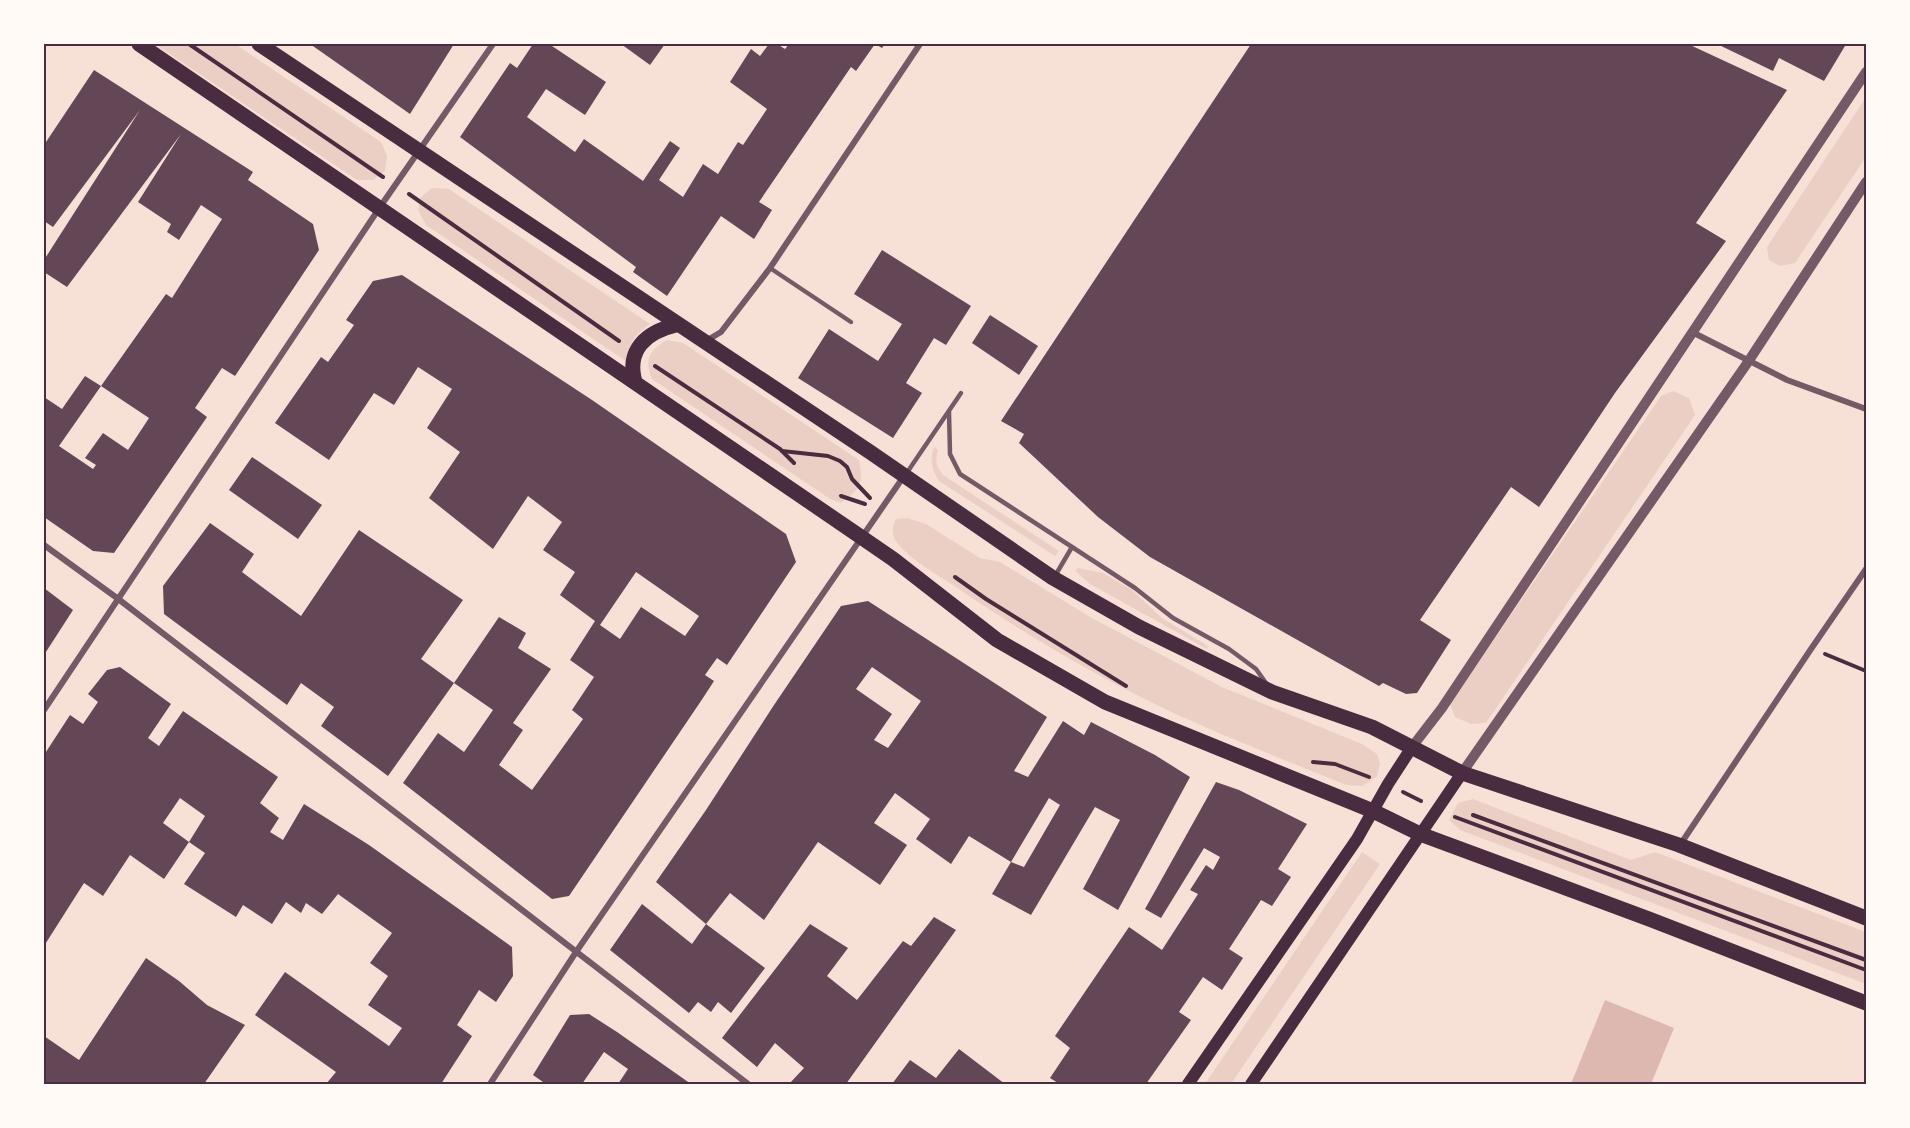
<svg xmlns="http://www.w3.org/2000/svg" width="1910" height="1128" font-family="'DM Sans',sans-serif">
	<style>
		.green { fill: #ebcfc5 }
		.water { fill: #dcb8b0 }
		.building { fill: #644757; fill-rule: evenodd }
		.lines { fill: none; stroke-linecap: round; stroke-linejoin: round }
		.path { stroke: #4a2c40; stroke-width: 4 }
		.service { stroke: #755966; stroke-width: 4.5 }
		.minor { stroke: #755966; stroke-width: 6 }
		.tertiary { stroke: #755966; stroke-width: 10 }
		.secondary { stroke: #4a2c40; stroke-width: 12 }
		.primary { stroke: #4a2c40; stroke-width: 15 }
		.neatline { fill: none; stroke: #4a2c40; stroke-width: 2 }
	</style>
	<rect width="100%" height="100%" fill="#f7e1d7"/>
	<g class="green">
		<path d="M155,44H235L381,142L387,156L385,171L373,180H357Z"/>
		<path d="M1866,97V157L1795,263L1780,266L1769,260L1767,247Z"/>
		<path d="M432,188L449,189L650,324C633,337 630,340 627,362L426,225L418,210L421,197Z"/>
		<path d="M667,340L683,343L859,460C864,484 860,489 841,503L830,499L652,379C644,359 649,350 667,340Z"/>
		<path d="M1673,391L1689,398L1695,415L1486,723L1471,724L1455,717L1450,704L1661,396Z"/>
		<path d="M934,447L938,450C935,461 936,465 943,475L1059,551L1055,556L939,481C932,469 929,460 934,447Z"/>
		<path d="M907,518L926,524L980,558L1000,562L1092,618L1222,687L1362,744L1377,754L1380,763L1377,776L1363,786L1346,785C1290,762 1233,740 1178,715C1100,679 1024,634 953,585C935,573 912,561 898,544C892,537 891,527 896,519Z"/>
		<path d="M1078,568L1103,573L1132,590L1162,618L1208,646L1207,649L1090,584L1075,571Z"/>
		<path d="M1473,799L1631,860L1655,852L1866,932V984L1460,830L1449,820L1458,803Z"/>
		<path d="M1362,852L1380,864L1231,1084H1205Z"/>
	</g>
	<path class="water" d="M1605,1000L1674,1028L1651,1084H1571Z"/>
	<g class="building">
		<path d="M310,44H454L410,114Z"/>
		<path d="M533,44H549L606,82L585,115L546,89L527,117L575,152L584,139L643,181L670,141L680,148L659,180L683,197L703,164L718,174L738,142L743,145L767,109L730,82L751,49L760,56L769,44H777L785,49L789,44H885L882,48L875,44L856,71L851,67L759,202L772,210L754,239L721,216L667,296L633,272L636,267L460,137L510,63L517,68Z"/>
		<path d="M621,44H665L650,65Z"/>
		<path d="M1251,44H1688L1787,90L1696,223L1726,241L1615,393L1539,507L1511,487L1420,620L1451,640L1417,693L1406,694L1383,683L1379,686L1150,557L1098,517L1019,443L1024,434L1001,421Z"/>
		<path d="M1717,44H1844L1845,46L1824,81L1779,58L1773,71Z"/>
		<path d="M94,70L253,172L248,180L313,224L319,250L235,376L222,368L195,408L207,417L114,553L93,551L44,517V397L62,409L85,376L101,386L59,446L93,469L96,465L85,458L103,433L128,450L149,418L101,386L166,294L172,298L222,219L201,205L179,240L167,232L171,224L138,202L181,134L67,287L44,272V260L140,110L53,227L44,221V145Z"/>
		<path d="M882,250L971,306L946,345L934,338L906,383L922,393L893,438L798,378L829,329L878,361L902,324L854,294Z"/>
		<path d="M402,275L592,400L786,534L796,562L727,665L717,658L705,675L714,681L703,698L569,896L552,899L403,783L438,733L464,752L493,710L454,683L388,776L321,726L334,707L301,683L287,705L164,614L163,586L210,523L254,554L242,572L301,616L359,530L463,600L421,659L454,683L499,617L526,633L518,648L551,669L513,723L523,730L499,765L532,790L558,754L583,719L572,710L594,677L570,660L595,621L560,595L575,572L543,550L562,522L528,496L493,549L429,498L460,452L427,428L452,389L418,367L394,405L374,393L329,460L275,423L321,357L328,362L354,325L346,320L373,281ZM636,572L699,616L685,636L641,607L620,639L600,625Z"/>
		<path d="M990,315L1038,346L1019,375L972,343Z"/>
		<path d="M252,457L322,505L298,539L229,490Z"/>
		<path d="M44,588L73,610L44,655Z"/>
		<path d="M868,601L1047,717L1014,771L1028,777L1063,721L1084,735L1091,722L1155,755L1190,777L1118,910L1083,889L1120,820L1095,807L1031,915L992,894L1011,862L1024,867L1060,805L1049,798L1011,862L969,836L951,864L916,839L930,819L895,793L874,823L907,845L880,885L818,842L764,920L730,893L706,924L656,882L706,810L774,705L841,606ZM872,667L921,701L888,748L874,740L892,714L856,689Z"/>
		<path d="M120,667L171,704L148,738L159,746L183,711L278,777L260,803L279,818L270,832L283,840L304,804L369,845L512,947L513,976L496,1002L479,990L457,1025L472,1036L441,1084H326L336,1072L255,1015L285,972L389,1046L402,1028L368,1005L388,976L370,963L392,933L338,894L322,914L306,903L301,913L286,902L272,924L243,905L236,917L184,884L205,853L189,842L164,879L130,855L103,896L84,883L44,946V755L70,715L83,724L98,702L88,694L107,670ZM180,798L205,816L189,842L163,823Z"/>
		<path d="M1216,782L1239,790L1307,824L1278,869L1291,877L1272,906L1261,900L1229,949L1243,958L1222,990L1203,977L1179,1012L1191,1020L1146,1084H1056L1058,1083L1050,1078L1070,1048L1055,1036L1129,927L1162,950L1198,894L1190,890L1206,865L1213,870L1220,857L1204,848L1161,918L1145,909Z"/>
		<path d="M642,904L692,944L706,924L765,968L731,1013L718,1002L711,1012L698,1002L689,1013L610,950Z"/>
		<path d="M934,917L956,930L846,1084H789L804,1068L775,1043L757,1067L722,1038L810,924L848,948L827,976L857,1000L903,941L911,946Z"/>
		<path d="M146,958L179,981L207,1005L245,1025L204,1084H44V1036L79,1060Z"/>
		<path d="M589,1014L617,1032L691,1084H618L628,1069L604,1052L582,1084H541L543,1082L533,1075L570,1015Z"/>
		<path d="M959,1049L1005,1084H892L910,1060L936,1078Z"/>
	</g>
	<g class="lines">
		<g class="path">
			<path d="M189,44L383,177"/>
			<path d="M409,194L619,341"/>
			<path d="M655,366L780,449L794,463"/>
			<path d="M782,451L828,456L840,461L847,467L852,479L870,498"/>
			<path d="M841,496L865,504"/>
			<path d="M955,577L986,599L1126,686"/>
			<path d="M1825,654L1866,671"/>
			<path d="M1313,762L1335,764L1369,777"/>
			<path d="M1403,792L1421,801"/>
			<path d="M1473,815L1866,960"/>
			<path d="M1455,817L1866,970"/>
		</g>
		<g class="service">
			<path d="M770,268L851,322"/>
			<path d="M949,412L950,454L960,474L1135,588L1173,618L1229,649L1256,669L1266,683"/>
			<path d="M906,474L961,393"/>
			<path d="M1055,576L1072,547"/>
		</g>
		<g class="minor">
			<path d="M1692,332L1787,380L1866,409"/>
			<path d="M706,341L721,332L770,268L920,44"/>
			<path d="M44,545L117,598L748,1084"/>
			<path d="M44,710L380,207L493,44"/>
			<path d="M1680,845L1811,649L1866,569"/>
			<path d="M490,1084L576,952L904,476"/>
		</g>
		<g class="tertiary">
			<path d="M1412,747L1442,708L1866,72"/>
			<path d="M1462,773L1748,362L1866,182"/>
		</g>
		<g class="secondary">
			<path d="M1188,1084L1357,839L1388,784L1412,747"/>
			<path d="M1251,1084L1462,773"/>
		</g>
		<g class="primary">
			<path d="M139,44L861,537L893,559L997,640L1105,702L1373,811L1420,834L1649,919L1866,1003"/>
			<path d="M259,44L870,452L1053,578L1139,627L1272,692L1372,727L1462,773L1679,845L1866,918"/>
			<path d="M635,382C626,350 646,332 676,325"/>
		</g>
	</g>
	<rect width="1910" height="1128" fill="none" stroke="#fffaf5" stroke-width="90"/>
	<rect x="45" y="45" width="1820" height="1038" class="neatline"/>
</svg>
